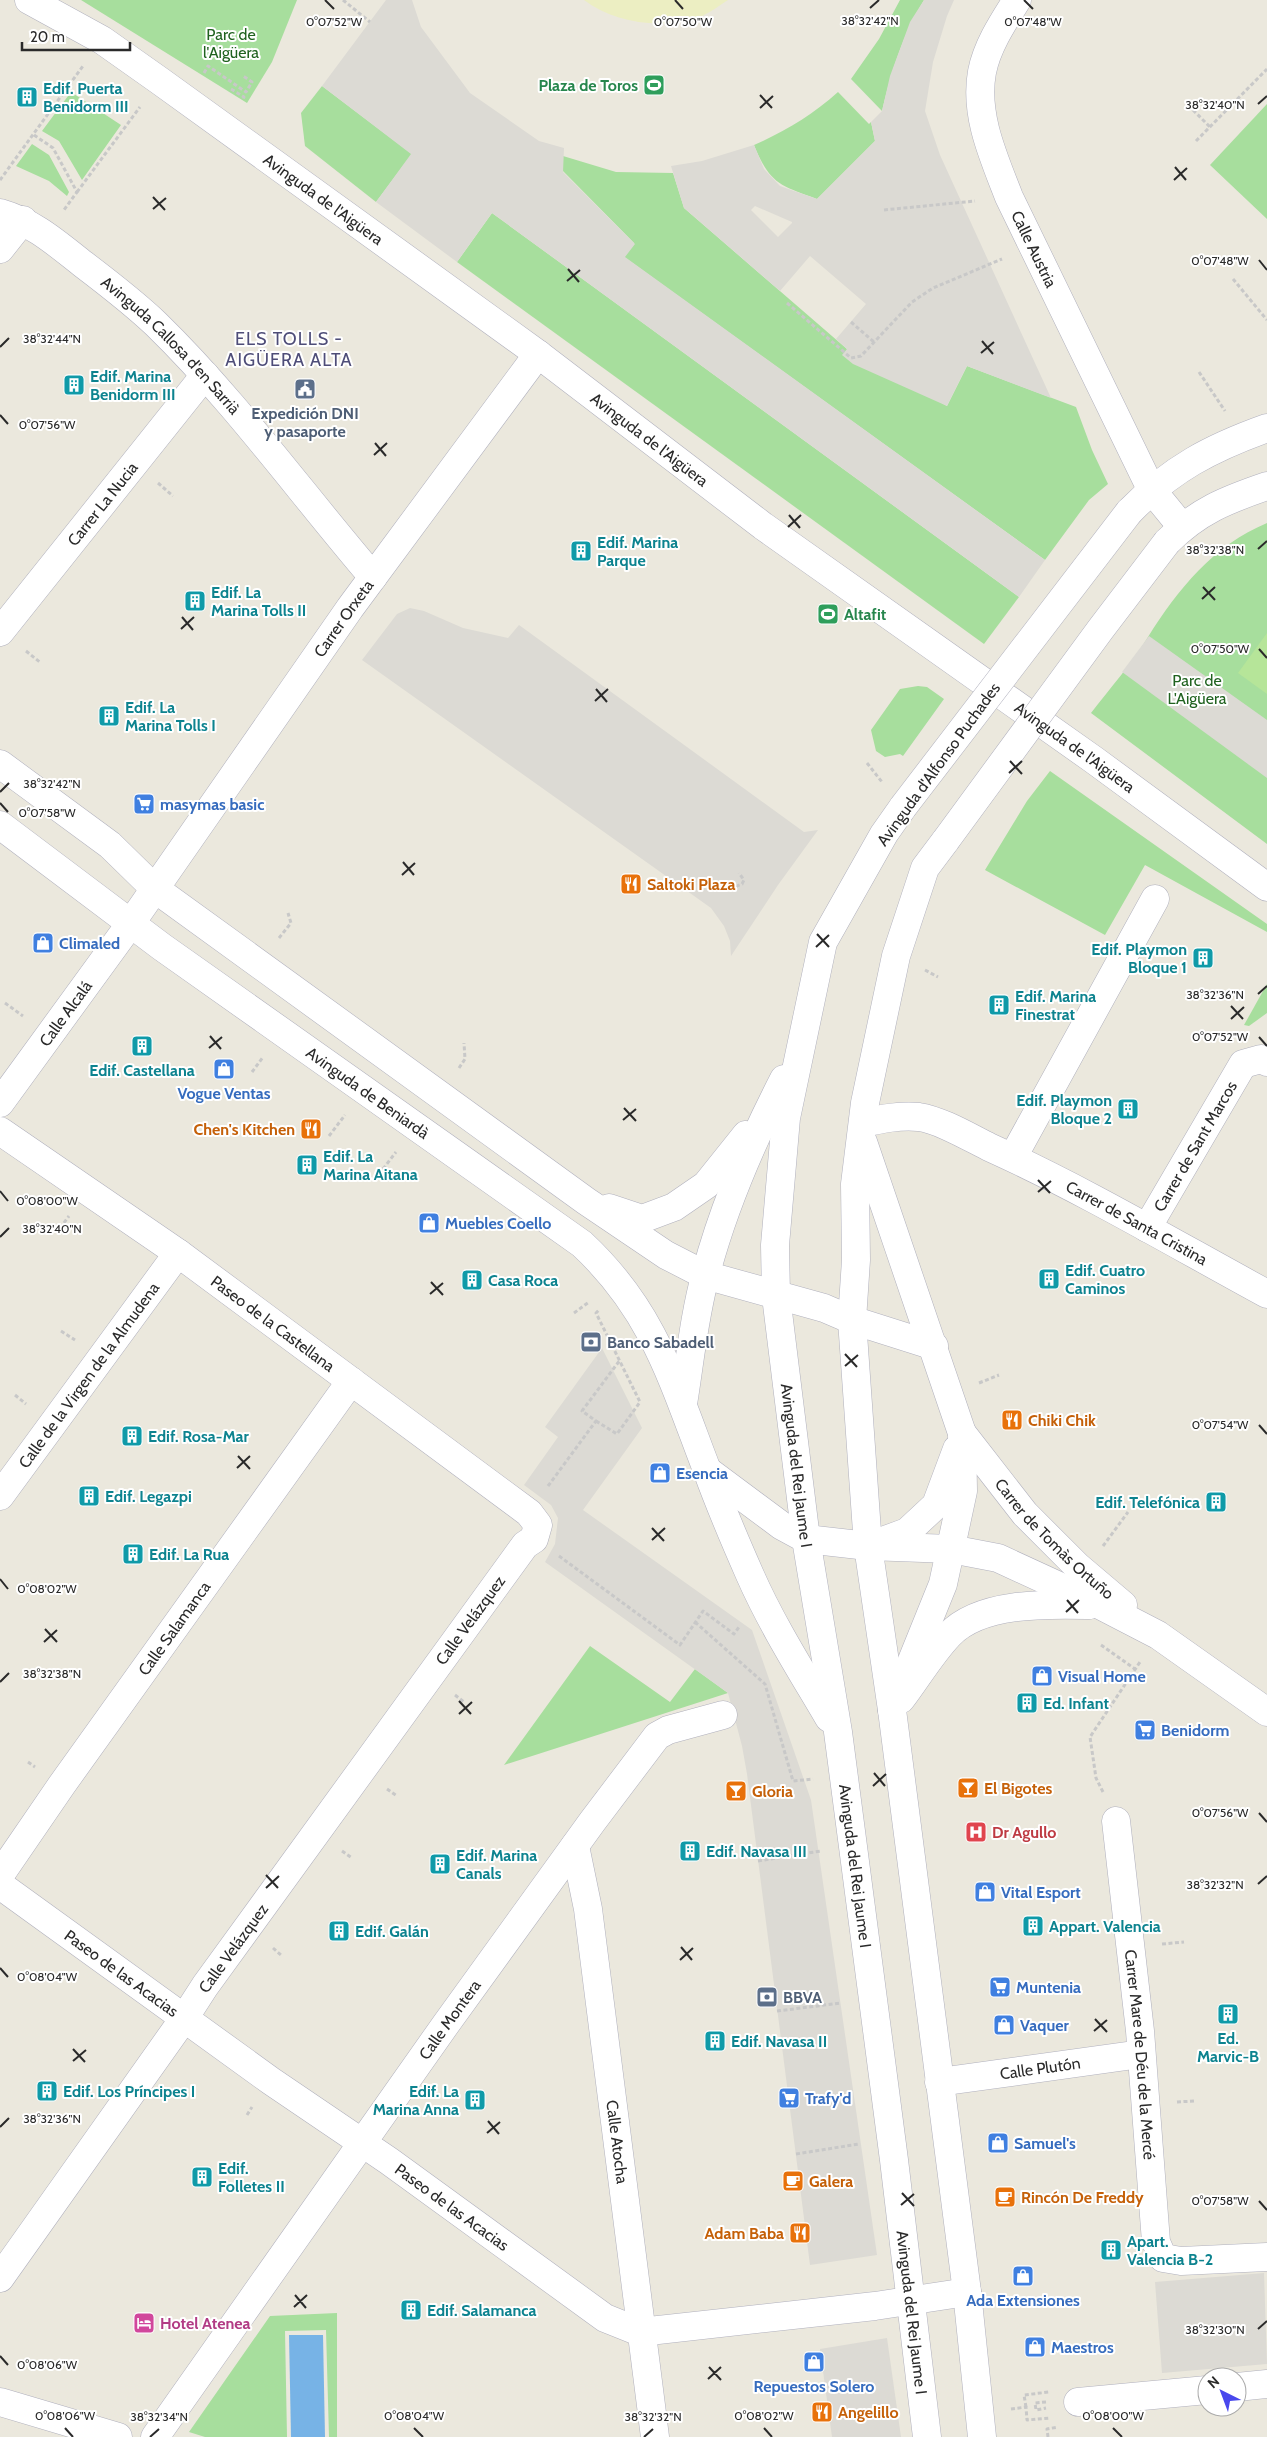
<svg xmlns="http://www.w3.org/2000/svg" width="1267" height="2437" font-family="Cabin,sans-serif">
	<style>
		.green { fill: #a7de9d }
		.sand { fill: #eceec2 }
		.pitch { fill: #b6e599 }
		.plaza { fill: #dcdad4; fill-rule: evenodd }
		.water { fill: #77b3e6 }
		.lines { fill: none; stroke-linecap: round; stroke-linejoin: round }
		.minor-casing { stroke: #b0b0bd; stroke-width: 29 }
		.secondary-casing { stroke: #b0b0bd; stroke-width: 29 }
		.path { stroke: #c8c8c8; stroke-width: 3; stroke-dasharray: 4 2.5; stroke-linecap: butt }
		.minor { stroke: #fff; stroke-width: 28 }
		.secondary { stroke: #fff; stroke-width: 28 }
		.secondary-bridge-casing { stroke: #b0b0bd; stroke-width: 29; stroke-linecap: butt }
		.secondary-bridge { stroke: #fff; stroke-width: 28 }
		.ticks { fill: none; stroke: #2a2a2a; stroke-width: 2 }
		.labels { text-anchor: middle; stroke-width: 4; stroke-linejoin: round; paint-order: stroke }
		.park-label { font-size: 16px; fill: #20621f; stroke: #fff }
		.leisure-label { font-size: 16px; font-weight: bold; fill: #27864d; stroke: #fff; text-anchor: end }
		.culture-label { font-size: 16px; font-weight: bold; fill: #0d838f; stroke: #fff; text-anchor: start }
		.street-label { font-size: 16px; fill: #2a2a2a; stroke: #fff }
		.service-label { font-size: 16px; font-weight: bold; fill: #4e5e75; stroke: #fff; text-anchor: start }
		.shop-label { font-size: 16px; font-weight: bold; fill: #366cbe; stroke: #fff; text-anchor: start }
		.food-label { font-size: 16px; font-weight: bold; fill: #c56008; stroke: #fff; text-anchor: start }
		.health-label { font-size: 16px; font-weight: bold; fill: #be3a42; stroke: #fff; text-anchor: start }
		.hotel-label { font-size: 16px; font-weight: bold; fill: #b23c85; stroke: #fff; text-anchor: start }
		.neighbourhood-label { font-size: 18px; letter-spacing: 1px; fill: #4e4d78; stroke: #fff }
		.ticks-label { font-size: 12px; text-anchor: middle; fill: #2a2a2a; stroke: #fff; stroke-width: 4; stroke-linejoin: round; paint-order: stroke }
	</style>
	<rect width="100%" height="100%" fill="#ebe8dd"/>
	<g class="green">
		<path d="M81,0H297L272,62L247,103Z"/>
		<path d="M900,0H924C903,34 891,72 882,111L851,79L879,39Z"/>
		<path d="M322,86L412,154L376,202L305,146L301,113Z"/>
		<path d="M71,92L121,125L82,180L59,141L42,131Z"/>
		<path d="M838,92L869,124L871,122L875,141L817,199C779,185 770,184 754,145C786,131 812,115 838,92Z"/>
		<path d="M1267,104V219L1210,165Z"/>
		<path d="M32,144L49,155L69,192L67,196L49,181L16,166Z"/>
		<path d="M563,156L616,172L673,173L684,208L847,349L947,406L967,366L1076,407L1092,450L1108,484L1089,500L1045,560L624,257L634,243L563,171Z"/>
		<path d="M492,213L1019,597L984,644L457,262Z"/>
		<path d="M1267,523V844L1091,713C1110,688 1132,664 1148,637C1178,589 1214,545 1267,523Z"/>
		<path d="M918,686L927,687L944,699L903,756L900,754L885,757L876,751L871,730L900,689Z"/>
		<path d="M1050,771L1267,924V932L1145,865L1105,935L985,870L1027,801Z"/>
		<path d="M1267,984V1013L1249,1026L1244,1025Z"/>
		<path d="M590,1646L670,1702L695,1669L728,1693L504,1765Z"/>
		<path d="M337,2313V2437H329L326,2330L285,2331L287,2437H205L189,2432L270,2316Z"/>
	</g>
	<path class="sand" d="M584,0H728C720,5 711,12 702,16C664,30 616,24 584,0Z"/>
	<path class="pitch" d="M1267,633V694L1238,673Z"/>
	<g class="plaza">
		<path d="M386,0H412L421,27L470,93L539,141L564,148L563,172L635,244L625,257L1045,560L1019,597L492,213L457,262L376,202L411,154L322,86Z"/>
		<path d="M924,0H954L947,16L933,62L925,111L940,155L1051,398L967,366L947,406L853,364L842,355L847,349L836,339L866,304L810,256L780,291L684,208L671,166L702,161L754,145L764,169L780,186L817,199L875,141L871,122L882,111L890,76L910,22ZM755,206L792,222V223L778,237L751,210Z"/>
		<path d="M410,608L424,611L463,628L508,638L519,625L804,832L818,830L778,885L731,956L730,941L724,926L711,908L362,660L397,614Z"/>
		<path d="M1149,636L1267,720V778L1122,672Z"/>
		<path d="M602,1348L642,1428L583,1510L752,1630L811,1800L877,2255L810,2265L747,1774L742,1746L728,1693L545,1562L555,1544L558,1518L551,1505L524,1485L558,1437L545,1427Z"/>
		<path d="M1264,2273L1267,2364L1162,2373L1155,2282Z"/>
		<path d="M887,2338L901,2437H832L820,2349Z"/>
	</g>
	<path class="water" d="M289,2335H323L325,2437H291Z"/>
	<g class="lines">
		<g class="minor-casing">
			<g id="minor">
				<path id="s1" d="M29,0L102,40L160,81L538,354L763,526L1094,760L1267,887"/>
				<path id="s2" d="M1017,0C1003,22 987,46 982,72C974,115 994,158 1009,197L1151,489L1182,527"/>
				<path id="s3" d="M0,213C34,223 55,242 83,264C108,283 133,302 156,324C235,401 301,493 373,577"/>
				<path d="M0,249L23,220"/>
				<path id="s4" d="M0,632L205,375"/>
				<path id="s5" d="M0,1103L131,923L350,608L538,354"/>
				<path id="s6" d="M863,1123C881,1119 900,1115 919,1117C940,1120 969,1137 989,1147C1084,1190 1175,1244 1267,1294"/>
				<path id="s7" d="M0,1131L178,1253L529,1513L538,1525L534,1539L525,1545L205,1986L185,2017L0,2278"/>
				<path d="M1013,1157L1155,899"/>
				<path id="s8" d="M1147,1228L1243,1064L1261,1059L1267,1062"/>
				<path id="s9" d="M962,1433L1025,1514L1077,1566L1123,1605"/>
				<path id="s10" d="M0,1496L178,1253"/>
				<path d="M951,1549L998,1558L1100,1605L1158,1635L1267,1712"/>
				<path d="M901,1699C917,1678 931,1654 949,1635C980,1602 1047,1604 1089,1605"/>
				<path id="s11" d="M1116,1821L1140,2031L1156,2242L1163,2258L1181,2261L1267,2257"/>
				<path id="s12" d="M575,1846L588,1909L655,2437"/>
				<path id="s13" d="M0,1875L61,1786L351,1381"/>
				<path id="s14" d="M0,1885L271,2081L389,2161L605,2318L640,2332L875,2306L967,2292"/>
				<path id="s15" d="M939,2082L1141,2054"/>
				<path d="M1237,2387L1267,2384"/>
				<path d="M0,2402L118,2437"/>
				<path d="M1078,2402L1207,2390"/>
				<path id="s16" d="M155,2437L446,2024L592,1822L657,1736L668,1730L723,1715"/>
			</g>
		</g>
		<g class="secondary-casing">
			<g id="secondary">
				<path d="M1129,512C1171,469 1211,448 1267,428"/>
				<path d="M1167,542C1198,511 1226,500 1267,486"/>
				<path d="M0,764L110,845L154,888L586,1201L666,1255L705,1275L824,1308L852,1320L934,1346"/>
				<path id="s17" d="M903,807L884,834L823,942L786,1118L775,1245L776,1296L806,1539L838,1732L894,2160L927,2437"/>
				<path id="s18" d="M0,825L162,947L582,1244C654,1311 673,1382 707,1470C720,1506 735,1541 750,1575C772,1625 802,1672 829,1718"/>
				<path d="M946,840L925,868L896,956L865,1103L855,1184L856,1260L852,1320L868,1546L892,1710L967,2292L982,2437"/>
				<path d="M863,1142L962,1433L963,1491L943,1584L892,1710"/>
				<path d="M609,1208L642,1219L674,1207L706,1185L746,1135"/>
				<path d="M683,1404C690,1361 694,1316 706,1273C724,1205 752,1141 784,1079"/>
				<path d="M708,1471L782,1526L806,1539L868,1546L951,1549"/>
				<path d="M877,1543L907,1532L936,1505L957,1449"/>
			</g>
		</g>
		<g class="path">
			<path d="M343,0L370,22"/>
			<path d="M204,73L208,66L246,92L252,82L243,76"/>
			<path d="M231,89L244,97L243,100"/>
			<path d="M1193,110L1210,127"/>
			<path d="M34,135L53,148L77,192L64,210"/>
			<path d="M1196,141L1267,69"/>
			<path d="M0,180L83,66"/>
			<path d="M77,192L140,107"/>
			<path d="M884,210L975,201"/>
			<path d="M1233,279L1267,320"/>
			<path d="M787,303L851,358L861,356L912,302L933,288L1002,259"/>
			<path d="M851,322L874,342"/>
			<path d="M1199,372L1225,411"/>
			<path d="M158,483L173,496"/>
			<path d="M26,651L41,663"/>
			<path d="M867,763L882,782"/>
			<path d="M730,885L734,887L742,884L744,880L739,873"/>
			<path d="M279,938L291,923L288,913"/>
			<path d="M925,970L938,977"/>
			<path d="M5,1003L23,1016"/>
			<path d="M459,1068L465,1059L464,1043"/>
			<path d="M252,1072L263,1057"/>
			<path d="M329,1136L345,1115"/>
			<path d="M383,1169L396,1152"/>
			<path d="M60,1228L69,1216"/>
			<path d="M574,1313L589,1302"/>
			<path d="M61,1331L75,1340"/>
			<path d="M979,1383L999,1375"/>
			<path d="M15,1395L26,1404"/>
			<path d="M596,1421L617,1434L640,1402L596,1313L599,1310"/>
			<path d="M548,1486L596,1421L582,1411L620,1360"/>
			<path d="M1103,1546L1128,1512"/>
			<path d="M559,1556L680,1645L703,1611L734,1634L739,1627"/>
			<path d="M695,1622L765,1684L793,1781L813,1779"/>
			<path d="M1101,1645L1135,1669"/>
			<path d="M455,1695L464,1702"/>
			<path d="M28,1762L35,1767"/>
			<path d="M387,1789L397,1796"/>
			<path d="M1103,1792L1096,1778L1090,1737L1140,1662"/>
			<path d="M342,1851L352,1858"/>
			<path d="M758,1861L821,1851"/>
			<path d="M1162,1944L1184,1942"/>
			<path d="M273,1948L282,1956"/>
			<path d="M777,2011L841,2003"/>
			<path d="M1177,2102L1194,2101"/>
			<path d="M247,2115L252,2107"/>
			<path d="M796,2154L859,2144"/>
			<path d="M1046,2402L1035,2403L1036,2410L1046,2408"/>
			<path d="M1026,2407L1024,2395L1049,2392"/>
			<path d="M1011,2409L1026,2407L1027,2420L1050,2418"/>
			<path d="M1048,2437L1047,2429L1058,2427"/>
		</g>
		<use href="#minor" class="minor"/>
		<use href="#secondary" class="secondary"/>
		<g class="secondary-bridge-casing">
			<g id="secondary-bridge">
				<path d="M903,807L1129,512"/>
				<path d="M946,840L1100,630L1167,542"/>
			</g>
		</g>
		<use href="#secondary-bridge" class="secondary-bridge"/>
	</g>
	<path class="ticks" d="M325,0L334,9M675,0L683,9M1024,0L1033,9M870,8L879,0M760,95L772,108M1258,104L1267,96M760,108L773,96M1175,167L1186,180M1174,180L1187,168M153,197L165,210M153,209L166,198M1259,260L1267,270M568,269L579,282M567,281L580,270M982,341L993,354M0,347L9,338M981,353L994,342M0,415L8,424M375,443L386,456M374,455L387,443M789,515L800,528M788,527L801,515M1258,549L1267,541M1203,587L1215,600M1202,599L1215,587M182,617L193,630M181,629L194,617M1259,649L1267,658M596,689L607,702M595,701L608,689M1010,761L1022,774M1009,773L1022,761M0,792L9,783M0,803L8,812M403,862L414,875M402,875L415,863M817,934L829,947M816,947L829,935M1258,994L1267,986M1231,1006L1243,1019M1231,1019L1244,1007M210,1036L221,1049M1259,1037L1267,1046M209,1048L222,1037M624,1108L636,1121M623,1120L636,1109M1038,1180L1050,1193M0,1191L8,1201M1038,1192L1051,1181M0,1237L9,1228M431,1282L443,1295M430,1294L443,1283M845,1354L857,1367M845,1366L858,1355M1259,1425L1267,1434M238,1456L250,1469M237,1468L250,1456M652,1528L664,1541M652,1540L665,1528M0,1579L8,1589M1067,1600L1078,1613M1066,1612L1079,1600M45,1629L57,1642M44,1642L57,1630M0,1682L9,1673M459,1701L471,1714M459,1714L472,1702M874,1773L885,1786M873,1786L886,1774M1259,1813L1267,1822M266,1875L278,1888M1258,1884L1267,1876M266,1888L279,1876M681,1947L692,1960M680,1960L693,1948M0,1968L8,1977M1095,2019L1107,2032M1094,2031L1107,2020M73,2049L85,2062M73,2061L86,2050M488,2121L499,2134M0,2127L9,2118M487,2133L500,2122M902,2193L914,2206M1259,2201L1267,2210M901,2205L914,2194M295,2295L306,2308M294,2307L307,2295M1258,2329L1267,2321M0,2356L8,2365M709,2367L721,2380M708,2379L721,2367M65,2428L73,2437M414,2428L423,2437M764,2428L772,2437M1113,2428L1122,2437M150,2437L159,2429M644,2437L653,2429"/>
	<defs>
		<g id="stadium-square" transform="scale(1.125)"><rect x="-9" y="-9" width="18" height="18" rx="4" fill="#2e9e5b" stroke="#fff"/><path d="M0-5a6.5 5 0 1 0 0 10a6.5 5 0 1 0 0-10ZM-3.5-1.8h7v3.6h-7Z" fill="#fff"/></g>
		<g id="building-square" transform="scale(1.125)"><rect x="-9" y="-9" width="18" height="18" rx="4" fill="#0f9aa8" stroke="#fff"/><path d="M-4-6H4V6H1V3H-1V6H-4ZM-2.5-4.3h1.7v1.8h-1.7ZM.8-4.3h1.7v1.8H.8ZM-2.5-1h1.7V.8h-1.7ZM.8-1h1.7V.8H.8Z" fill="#fff"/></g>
		<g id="civic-square" transform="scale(1.125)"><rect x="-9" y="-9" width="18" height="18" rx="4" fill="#5c6f8a" stroke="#fff"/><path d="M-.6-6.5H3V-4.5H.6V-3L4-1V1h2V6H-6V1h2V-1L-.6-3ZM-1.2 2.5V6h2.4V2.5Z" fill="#fff"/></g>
		<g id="supermarket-square" transform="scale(1.125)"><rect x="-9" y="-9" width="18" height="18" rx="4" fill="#3f7fe0" stroke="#fff"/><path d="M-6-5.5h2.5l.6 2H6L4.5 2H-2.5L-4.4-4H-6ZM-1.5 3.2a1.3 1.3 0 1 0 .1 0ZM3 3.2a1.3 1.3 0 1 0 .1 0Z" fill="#fff"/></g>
		<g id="restaurant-square" transform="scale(1.125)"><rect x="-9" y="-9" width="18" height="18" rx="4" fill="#e8710a" stroke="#fff"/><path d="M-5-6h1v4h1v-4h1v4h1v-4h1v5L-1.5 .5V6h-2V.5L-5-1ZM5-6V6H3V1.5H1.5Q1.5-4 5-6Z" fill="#fff"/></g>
		<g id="shop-square" transform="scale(1.125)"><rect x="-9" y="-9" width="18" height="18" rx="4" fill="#3f7fe0" stroke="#fff"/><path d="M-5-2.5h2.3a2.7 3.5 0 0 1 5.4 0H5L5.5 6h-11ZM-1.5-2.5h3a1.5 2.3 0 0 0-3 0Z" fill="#fff"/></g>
		<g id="bank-square" transform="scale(1.125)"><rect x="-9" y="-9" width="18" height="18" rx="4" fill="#5c6f8a" stroke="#fff"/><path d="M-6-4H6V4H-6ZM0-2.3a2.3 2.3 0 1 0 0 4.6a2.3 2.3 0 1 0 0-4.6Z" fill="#fff"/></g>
		<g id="bar-square" transform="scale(1.125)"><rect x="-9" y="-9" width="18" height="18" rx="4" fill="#e8710a" stroke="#fff"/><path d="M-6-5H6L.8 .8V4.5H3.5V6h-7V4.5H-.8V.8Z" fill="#fff"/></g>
		<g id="hospital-square" transform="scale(1.125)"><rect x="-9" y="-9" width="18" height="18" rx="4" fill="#e0444e" stroke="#fff"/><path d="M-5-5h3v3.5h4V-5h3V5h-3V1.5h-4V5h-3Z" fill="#fff"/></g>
		<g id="cafe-square" transform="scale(1.125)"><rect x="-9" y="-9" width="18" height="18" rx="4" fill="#e8710a" stroke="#fff"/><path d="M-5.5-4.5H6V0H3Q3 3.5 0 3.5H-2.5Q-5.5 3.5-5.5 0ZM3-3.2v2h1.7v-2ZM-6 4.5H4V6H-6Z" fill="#fff"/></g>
		<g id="hotel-square" transform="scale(1.125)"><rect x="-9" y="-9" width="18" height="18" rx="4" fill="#d1479c" stroke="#fff"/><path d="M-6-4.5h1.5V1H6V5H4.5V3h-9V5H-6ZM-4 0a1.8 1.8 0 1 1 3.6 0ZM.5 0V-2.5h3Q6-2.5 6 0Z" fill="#fff"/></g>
	</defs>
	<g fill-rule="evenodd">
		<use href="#stadium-square" x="654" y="85"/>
		<use href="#building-square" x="27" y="97"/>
		<use href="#building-square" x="74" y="385"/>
		<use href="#civic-square" x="305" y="389"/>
		<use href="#building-square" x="581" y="551"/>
		<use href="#building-square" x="195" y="601"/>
		<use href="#stadium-square" x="828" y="614"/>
		<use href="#building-square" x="109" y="716"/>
		<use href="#supermarket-square" x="144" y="804"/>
		<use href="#restaurant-square" x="631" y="884"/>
		<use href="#shop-square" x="43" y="943"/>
		<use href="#building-square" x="1203" y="958"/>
		<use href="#building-square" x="999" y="1005"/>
		<use href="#building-square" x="142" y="1046"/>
		<use href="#shop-square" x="224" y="1069"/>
		<use href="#building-square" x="1128" y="1109"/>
		<use href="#restaurant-square" x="311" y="1129"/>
		<use href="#building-square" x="307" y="1165"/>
		<use href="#shop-square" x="429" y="1223"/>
		<use href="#building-square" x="1049" y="1279"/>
		<use href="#building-square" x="472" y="1280"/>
		<use href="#bank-square" x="591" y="1342"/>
		<use href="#restaurant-square" x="1012" y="1420"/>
		<use href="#building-square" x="132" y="1436"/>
		<use href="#shop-square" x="660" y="1473"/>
		<use href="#building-square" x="89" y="1496"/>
		<use href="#building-square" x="1216" y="1502"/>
		<use href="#building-square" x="133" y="1554"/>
		<use href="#shop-square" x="1042" y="1676"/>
		<use href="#building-square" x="1027" y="1703"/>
		<use href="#supermarket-square" x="1145" y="1730"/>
		<use href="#bar-square" x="968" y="1788"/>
		<use href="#bar-square" x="736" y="1791"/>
		<use href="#hospital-square" x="976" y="1832"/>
		<use href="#building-square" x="690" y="1851"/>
		<use href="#building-square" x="440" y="1864"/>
		<use href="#shop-square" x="985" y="1892"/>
		<use href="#building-square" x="1033" y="1926"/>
		<use href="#building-square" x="339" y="1931"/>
		<use href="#supermarket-square" x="1000" y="1987"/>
		<use href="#bank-square" x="767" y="1997"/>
		<use href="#building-square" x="1228" y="2014"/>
		<use href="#shop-square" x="1004" y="2025"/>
		<use href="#building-square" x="715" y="2041"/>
		<use href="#building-square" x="47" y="2091"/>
		<use href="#supermarket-square" x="789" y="2098"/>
		<use href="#building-square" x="475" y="2100"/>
		<use href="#shop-square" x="998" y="2143"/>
		<use href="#building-square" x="202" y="2177"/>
		<use href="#cafe-square" x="793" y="2181"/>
		<use href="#cafe-square" x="1005" y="2197"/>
		<use href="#restaurant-square" x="800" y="2233"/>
		<use href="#building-square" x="1111" y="2250"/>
		<use href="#shop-square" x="1023" y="2276"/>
		<use href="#building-square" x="411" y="2310"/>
		<use href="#hotel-square" x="144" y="2323"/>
		<use href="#shop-square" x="1035" y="2347"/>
		<use href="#shop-square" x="814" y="2362"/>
		<use href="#restaurant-square" x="822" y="2412"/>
	</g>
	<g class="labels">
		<g class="park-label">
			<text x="231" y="40">Parc de<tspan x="231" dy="18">l'Aigüera</tspan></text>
			<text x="1197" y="686">Parc de<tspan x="1197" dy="18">L'Aigüera</tspan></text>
		</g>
		<g class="leisure-label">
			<text x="638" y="91">Plaza de Toros</text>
			<text x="844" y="620" text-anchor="start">Altafit</text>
		</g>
		<g class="culture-label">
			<text x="43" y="94">Edif. Puerta<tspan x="43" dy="18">Benidorm III</tspan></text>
			<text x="90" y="382">Edif. Marina<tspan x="90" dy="18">Benidorm III</tspan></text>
			<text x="597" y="548">Edif. Marina<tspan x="597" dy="18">Parque</tspan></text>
			<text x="211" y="598">Edif. La<tspan x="211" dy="18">Marina Tolls II</tspan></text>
			<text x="125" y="713">Edif. La<tspan x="125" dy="18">Marina Tolls I</tspan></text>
			<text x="1187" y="955" text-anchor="end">Edif. Playmon<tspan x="1187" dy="18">Bloque 1</tspan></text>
			<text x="1015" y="1002">Edif. Marina<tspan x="1015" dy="18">Finestrat</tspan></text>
			<text x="142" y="1076" text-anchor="middle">Edif. Castellana</text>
			<text x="1112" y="1106" text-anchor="end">Edif. Playmon<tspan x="1112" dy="18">Bloque 2</tspan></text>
			<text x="323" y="1162">Edif. La<tspan x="323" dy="18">Marina Aitana</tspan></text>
			<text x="1065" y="1276">Edif. Cuatro<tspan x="1065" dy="18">Caminos</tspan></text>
			<text x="488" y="1286">Casa Roca</text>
			<text x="148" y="1442">Edif. Rosa-Mar</text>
			<text x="105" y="1502">Edif. Legazpi</text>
			<text x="1200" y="1508" text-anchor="end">Edif. Telefónica</text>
			<text x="149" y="1560">Edif. La Rua</text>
			<text x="1043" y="1709">Ed. Infant</text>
			<text x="706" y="1857">Edif. Navasa III</text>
			<text x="456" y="1861">Edif. Marina<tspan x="456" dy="18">Canals</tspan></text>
			<text x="1049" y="1932">Appart. Valencia</text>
			<text x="355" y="1937">Edif. Galán</text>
			<text x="1228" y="2044" text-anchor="middle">Ed.<tspan x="1228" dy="18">Marvic-B</tspan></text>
			<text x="731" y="2047">Edif. Navasa II</text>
			<text x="63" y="2097">Edif. Los Príncipes I</text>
			<text x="459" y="2097" text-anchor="end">Edif. La<tspan x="459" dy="18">Marina Anna</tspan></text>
			<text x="218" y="2174">Edif.<tspan x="218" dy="18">Folletes II</tspan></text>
			<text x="1127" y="2247">Apart.<tspan x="1127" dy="18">Valencia B-2</tspan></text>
			<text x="427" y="2316">Edif. Salamanca</text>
		</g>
		<g class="street-label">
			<text dy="6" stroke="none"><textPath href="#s1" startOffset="356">Avinguda de l'Aigüera</textPath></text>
			<text dy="6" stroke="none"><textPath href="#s2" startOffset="268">Calle Austria</textPath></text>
			<text dy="6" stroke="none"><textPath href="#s3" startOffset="218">Avinguda Callosa d'en Sarrià</textPath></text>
			<text dy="6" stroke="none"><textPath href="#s1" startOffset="761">Avinguda de l'Aigüera</textPath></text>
			<text dy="6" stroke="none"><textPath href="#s4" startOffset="164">Carrer La Nucia</textPath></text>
			<text dy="6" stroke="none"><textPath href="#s5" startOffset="594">Carrer Orxeta</textPath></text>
			<text dy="6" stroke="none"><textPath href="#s1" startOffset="1286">Avinguda de l'Aigüera</textPath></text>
			<text transform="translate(938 764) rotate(-54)" y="6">Avinguda d'Alfonso Puchades</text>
			<text dy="6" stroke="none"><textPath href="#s5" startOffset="111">Calle Alcalá</textPath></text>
			<text dy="6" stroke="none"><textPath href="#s18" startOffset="455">Avinguda de Beniardà</textPath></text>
			<text dy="6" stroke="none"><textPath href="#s8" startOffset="95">Carrer de Sant Marcos</textPath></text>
			<text dy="6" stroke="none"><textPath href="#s6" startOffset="299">Carrer de Santa Cristina</textPath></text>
			<text dy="6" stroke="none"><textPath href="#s7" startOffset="334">Paseo de la Castellana</textPath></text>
			<text dy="6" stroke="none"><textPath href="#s10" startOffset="150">Calle de la Virgen de la Almudena</textPath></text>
			<text dy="6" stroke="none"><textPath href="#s17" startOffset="686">Avinguda del Rei Jaume I</textPath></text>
			<text dy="6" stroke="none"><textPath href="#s9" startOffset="141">Carrer de Tomàs Ortuño</textPath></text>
			<text transform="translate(470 1620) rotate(-54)" y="6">Calle Velázquez</text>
			<text dy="6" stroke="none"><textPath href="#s13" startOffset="302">Calle Salamanca</textPath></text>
			<text dy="6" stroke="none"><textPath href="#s17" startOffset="1091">Avinguda del Rei Jaume I</textPath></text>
			<text transform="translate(233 1948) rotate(-54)" y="6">Calle Velázquez</text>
			<text dy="6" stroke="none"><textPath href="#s14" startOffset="150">Paseo de las Acacias</textPath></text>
			<text dy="6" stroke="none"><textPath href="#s16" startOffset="511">Calle Montera</textPath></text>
			<text dy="6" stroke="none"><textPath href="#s11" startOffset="235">Carrer Mare de Déu de la Mercé</textPath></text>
			<text dy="6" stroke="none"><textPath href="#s15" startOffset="102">Calle Plutón</textPath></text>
			<text dy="6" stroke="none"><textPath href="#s12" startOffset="299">Calle Atocha</textPath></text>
			<text dy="6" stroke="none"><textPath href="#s14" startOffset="555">Paseo de las Acacias</textPath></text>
			<text dy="6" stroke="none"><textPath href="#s17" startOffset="1541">Avinguda del Rei Jaume I</textPath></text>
		</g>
		<g class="service-label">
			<text x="305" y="419" text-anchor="middle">Expedición DNI<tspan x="305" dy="18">y pasaporte</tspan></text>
			<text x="607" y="1348">Banco Sabadell</text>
			<text x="783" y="2003">BBVA</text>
		</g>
		<g class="shop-label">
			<text x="160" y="810">masymas basic</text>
			<text x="59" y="949">Climaled</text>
			<text x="224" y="1099" text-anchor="middle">Vogue Ventas</text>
			<text x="445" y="1229">Muebles Coello</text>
			<text x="676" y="1479">Esencia</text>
			<text x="1058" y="1682">Visual Home</text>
			<text x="1161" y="1736">Benidorm</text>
			<text x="1001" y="1898">Vital Esport</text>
			<text x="1016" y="1993">Muntenia</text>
			<text x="1020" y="2031">Vaquer</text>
			<text x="805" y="2104">Trafy'd</text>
			<text x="1014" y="2149">Samuel's</text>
			<text x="1023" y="2306" text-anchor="middle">Ada Extensiones</text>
			<text x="1051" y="2353">Maestros</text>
			<text x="814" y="2392" text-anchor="middle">Repuestos Solero</text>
		</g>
		<g class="food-label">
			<text x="647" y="890">Saltoki Plaza</text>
			<text x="295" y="1135" text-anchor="end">Chen's Kitchen</text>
			<text x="1028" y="1426">Chiki Chik</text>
			<text x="984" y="1794">El Bigotes</text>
			<text x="752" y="1797">Gloria</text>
			<text x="809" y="2187">Galera</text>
			<text x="1021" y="2203">Rincón De Freddy</text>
			<text x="784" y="2239" text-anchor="end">Adam Baba</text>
			<text x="838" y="2418">Angelillo</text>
		</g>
		<g class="health-label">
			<text x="992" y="1838">Dr Agullo</text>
		</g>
		<g class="hotel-label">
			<text x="160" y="2329">Hotel Atenea</text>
		</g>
		<g class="neighbourhood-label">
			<text x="289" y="345">ELS TOLLS -<tspan x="289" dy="21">AIGÜERA ALTA</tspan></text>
		</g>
	</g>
	<g class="ticks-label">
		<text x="870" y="25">38°32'42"N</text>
		<text x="334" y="26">0°07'52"W</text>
		<text x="683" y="26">0°07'50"W</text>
		<text x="1033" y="26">0°07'48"W</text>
		<text x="1215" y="109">38°32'40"N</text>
		<text x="1220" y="265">0°07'48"W</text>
		<text x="52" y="343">38°32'44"N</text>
		<text x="47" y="429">0°07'56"W</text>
		<text x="1215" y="554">38°32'38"N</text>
		<text x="1220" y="653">0°07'50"W</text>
		<text x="52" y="788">38°32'42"N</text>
		<text x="47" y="817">0°07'58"W</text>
		<text x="1215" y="999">38°32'36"N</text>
		<text x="1220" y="1041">0°07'52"W</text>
		<text x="47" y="1205">0°08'00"W</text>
		<text x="52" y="1233">38°32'40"N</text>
		<text x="1220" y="1429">0°07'54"W</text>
		<text x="47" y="1593">0°08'02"W</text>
		<text x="52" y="1678">38°32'38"N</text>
		<text x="1220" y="1817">0°07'56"W</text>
		<text x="1215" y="1889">38°32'32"N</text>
		<text x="47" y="1981">0°08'04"W</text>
		<text x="52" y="2123">38°32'36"N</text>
		<text x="1220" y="2205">0°07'58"W</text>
		<text x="1215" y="2334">38°32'30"N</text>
		<text x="47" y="2369">0°08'06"W</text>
		<text x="65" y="2420">0°08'06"W</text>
		<text x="414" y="2420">0°08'04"W</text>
		<text x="764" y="2420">0°08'02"W</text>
		<text x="1113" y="2420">0°08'00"W</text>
		<text x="159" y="2421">38°32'34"N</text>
		<text x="653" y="2421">38°32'32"N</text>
	</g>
	<g transform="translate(1222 2392) rotate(318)"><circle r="24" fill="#ffffff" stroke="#aaaaaa"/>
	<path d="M0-4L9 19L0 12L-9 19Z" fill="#4948ed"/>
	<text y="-8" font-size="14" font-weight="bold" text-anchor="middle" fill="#2a2a2a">N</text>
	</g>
	<path d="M22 42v8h108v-8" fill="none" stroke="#2a2a2a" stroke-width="2.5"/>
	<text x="30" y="42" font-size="15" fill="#2a2a2a" stroke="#ffffff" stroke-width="4" paint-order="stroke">20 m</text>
</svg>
